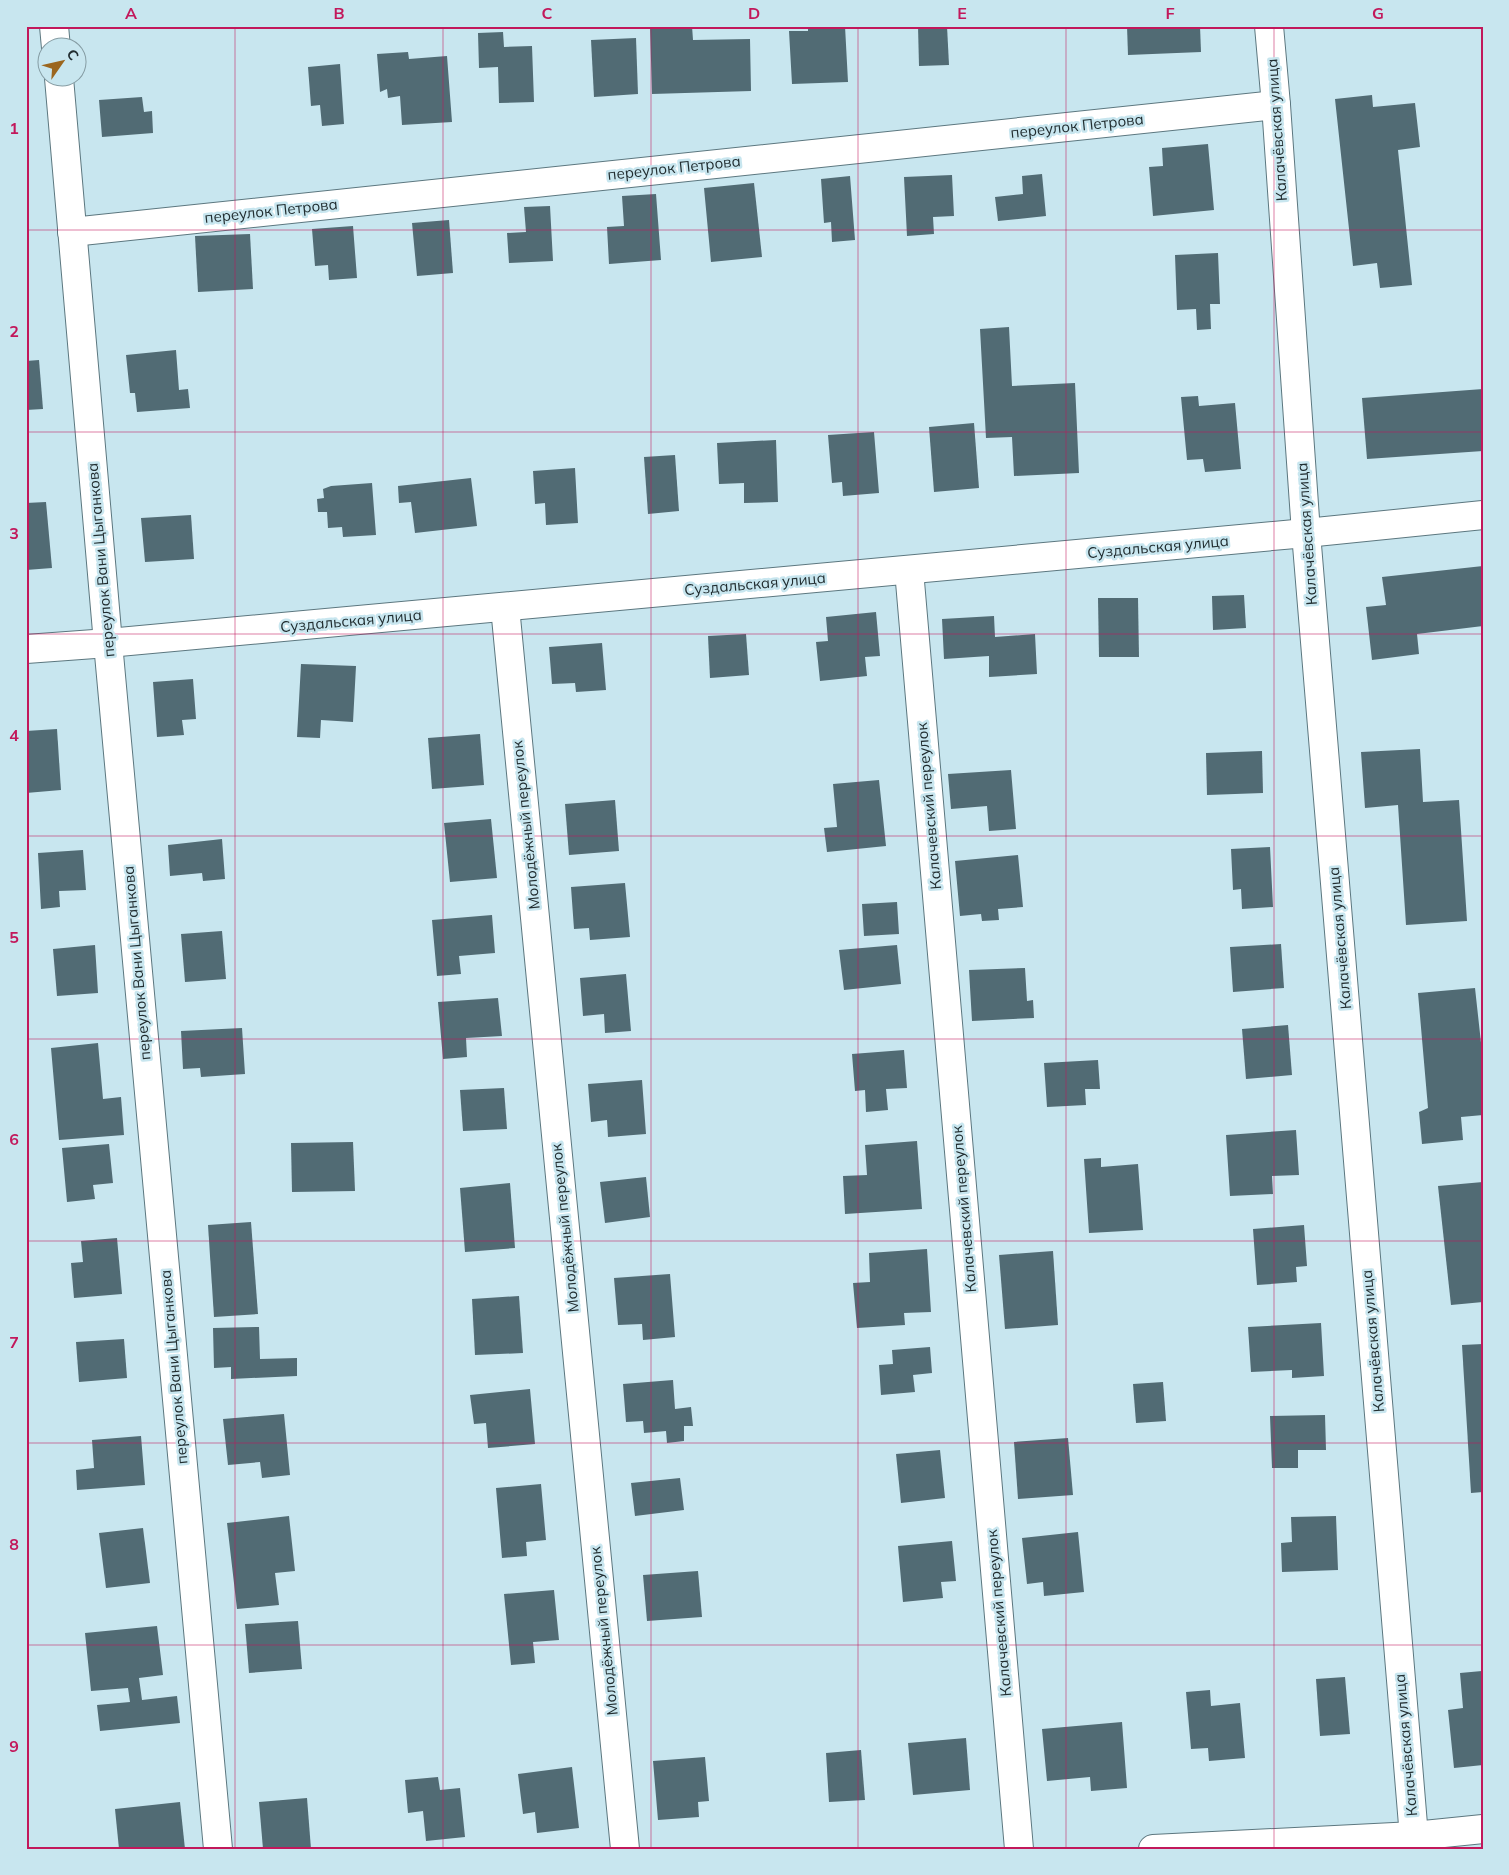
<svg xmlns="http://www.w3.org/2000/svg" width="1509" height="1875" font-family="Mulish,sans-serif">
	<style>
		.building { fill: #516b74 }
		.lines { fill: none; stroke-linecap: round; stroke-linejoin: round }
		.street-casing { stroke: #5c777f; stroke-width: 30 }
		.street { stroke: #fff; stroke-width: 28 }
		.grid { fill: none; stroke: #c2185b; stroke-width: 1; stroke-opacity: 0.55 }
		.labels { text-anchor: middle; stroke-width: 5; stroke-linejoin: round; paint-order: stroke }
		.street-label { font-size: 15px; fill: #212d30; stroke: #c8e6ef }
		.neatline { fill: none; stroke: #c2185b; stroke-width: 2 }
		.grid-label { font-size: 16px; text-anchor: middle; font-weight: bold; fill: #c2185b }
	</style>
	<rect width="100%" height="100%" fill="#c8e6ef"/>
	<g class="building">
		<path d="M650,26H692L693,40L750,39L751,91L652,94Z"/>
		<path d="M808,26H845L848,82L792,84L789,31H808Z"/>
		<path d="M918,26H947L949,65L919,66Z"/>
		<path d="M1127,26H1200L1201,52L1128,55Z"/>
		<path d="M503,32L504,47L532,46L534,102L499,103L498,67L479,68L478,33Z"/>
		<path d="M636,38L638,94L594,97L591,40Z"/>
		<path d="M408,52L409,59L447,56L452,122L402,125L400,96L388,98L387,89L380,92L377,54Z"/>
		<path d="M340,64L344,124L322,126L320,105L311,106L308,67Z"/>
		<path d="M1372,95L1373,107L1415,103L1420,147L1398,150L1412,285L1380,288L1377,263L1353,266L1335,99Z"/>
		<path d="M142,97L144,112L152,111L153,133L102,137L99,100Z"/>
		<path d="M1208,144L1214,210L1153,216L1149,167L1163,166L1162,148Z"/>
		<path d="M1042,174L1046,216L998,221L995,197L1023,194L1022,176Z"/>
		<path d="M952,175L954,216L933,217L934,234L907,236L904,177Z"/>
		<path d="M850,176L855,240L832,242L831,222L824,223L821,179Z"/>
		<path d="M754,183L762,257L711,262L704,188Z"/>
		<path d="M656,194L661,260L609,264L607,227L624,226L622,196Z"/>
		<path d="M550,206L553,261L509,263L507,233L526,232L524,207Z"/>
		<path d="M449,220L453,273L417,276L412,223Z"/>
		<path d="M353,226L357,278L329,280L328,265L315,266L312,229Z"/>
		<path d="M250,234L253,289L198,292L195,236Z"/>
		<path d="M1218,253L1220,304H1210L1211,329L1197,330L1196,309L1177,310L1175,255Z"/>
		<path d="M1009,327L1012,386L1075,383L1079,473L1014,476L1012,437L986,438L980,329Z"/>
		<path d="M176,350L179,390L188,389L190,408L137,412L135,393H130L126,355Z"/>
		<path d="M39,360L43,409L26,410V361Z"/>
		<path d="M1483,389V451L1367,459L1362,398Z"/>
		<path d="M1198,396L1199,406L1235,403L1241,469L1205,472L1203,459L1187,460L1181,397Z"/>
		<path d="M974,423L979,488L934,492L929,427Z"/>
		<path d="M874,432L879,493L843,496L842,482L832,483L828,435Z"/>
		<path d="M776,440L778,502L744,503V483L719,484L717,443Z"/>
		<path d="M675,455L679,511L648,514L644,457Z"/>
		<path d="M575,468L578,523L546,525L545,503L535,504L533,471Z"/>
		<path d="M471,478L477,526L415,533L411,502L399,503L398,486Z"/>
		<path d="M372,483L376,535L343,537L342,527L328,528L327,512H318L317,499L324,498L323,489L331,486Z"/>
		<path d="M46,502L52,568L26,570V503Z"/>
		<path d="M191,515L194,559L145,562L141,518Z"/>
		<path d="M1483,566V626L1417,634L1419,654L1372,660L1366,607L1386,605L1382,577Z"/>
		<path d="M1244,595L1246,628L1213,630L1212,596Z"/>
		<path d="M1098,598H1138L1139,657H1099Z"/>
		<path d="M876,612L880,656L865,657L867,676L820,681L816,642L828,641L826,617Z"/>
		<path d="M994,616L995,637L1035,634L1037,674L989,677V656L944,659L942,619Z"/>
		<path d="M746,634L749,675L710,678L708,636Z"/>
		<path d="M602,643L606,690L576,692L575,683L552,684L549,647Z"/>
		<path d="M301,664L356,666L353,722L321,720L320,738L297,737Z"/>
		<path d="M193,679L196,719L182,720L184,735L157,737L153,682Z"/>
		<path d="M57,729L61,790L26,793V731Z"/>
		<path d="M480,734L484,785L432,789L428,738Z"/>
		<path d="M1420,749L1423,802L1459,800L1467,921L1406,925L1398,805L1365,808L1361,752Z"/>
		<path d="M1262,751L1263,793L1207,795L1206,753Z"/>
		<path d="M1011,770L1016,829L989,831L987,806L951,809L948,774Z"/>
		<path d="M879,780L886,846L827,852L824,828L837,827L833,784Z"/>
		<path d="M615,800L619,851L569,855L565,804Z"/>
		<path d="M491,819L497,878L450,882L444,823Z"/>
		<path d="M222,839L225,879L203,881L202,873L170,876L168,845Z"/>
		<path d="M1270,847L1273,907L1242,909L1241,889L1233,890L1231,849Z"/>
		<path d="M83,850L86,890L59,891L60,907L41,909L38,853Z"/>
		<path d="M1018,855L1023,907L998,909L999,920L982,921L981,914L960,916L955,861Z"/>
		<path d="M625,883L630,937L590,940L589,928L574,929L571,887Z"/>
		<path d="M897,902L899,934L864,936L862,904Z"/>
		<path d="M492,915L495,953L459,956L461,974L437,976L432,920Z"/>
		<path d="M222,931L226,979L185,982L181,934Z"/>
		<path d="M1281,944L1284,988L1233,992L1230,947Z"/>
		<path d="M95,945L98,993L57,996L53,949Z"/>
		<path d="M897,945L901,984L844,990L839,950Z"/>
		<path d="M1025,968L1027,1001L1033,1000L1034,1018L972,1021L969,970Z"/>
		<path d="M626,974L631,1031L605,1033L604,1014L583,1016L580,978Z"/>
		<path d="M1475,988L1483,1061V1115L1461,1117L1463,1140L1422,1144L1419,1112L1428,1108L1418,993Z"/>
		<path d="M498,998L502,1036L466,1038L467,1057L443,1059L438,1002Z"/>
		<path d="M1288,1025L1292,1075L1246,1079L1242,1029Z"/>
		<path d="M242,1028L245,1074L201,1077L200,1068L183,1069L181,1031Z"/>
		<path d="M98,1043L103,1099L121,1097L124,1135L59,1140L51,1048Z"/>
		<path d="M904,1050L907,1088L886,1089L888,1110L866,1112L865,1090L855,1091L852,1054Z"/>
		<path d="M1098,1060L1100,1089H1085L1086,1105L1047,1107L1044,1063Z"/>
		<path d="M642,1080L646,1134L608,1137L607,1120L591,1122L588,1084Z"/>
		<path d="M504,1088L507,1129L463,1131L460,1090Z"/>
		<path d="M1296,1130L1299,1175L1272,1176L1273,1194L1230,1196L1226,1135Z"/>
		<path d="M917,1141L922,1209L845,1214L843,1176L867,1175L865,1145Z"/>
		<path d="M353,1142L355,1191L292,1192L291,1143Z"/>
		<path d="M109,1144L113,1183L93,1185L95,1199L67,1202L62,1148Z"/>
		<path d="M1101,1158V1167L1138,1164L1143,1230L1089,1233L1084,1159Z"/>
		<path d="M646,1177L650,1217L605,1223L600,1182Z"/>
		<path d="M1483,1182V1302L1451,1305L1438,1186Z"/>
		<path d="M510,1183L515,1248L465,1252L460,1188Z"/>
		<path d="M251,1222L258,1314L214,1317L208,1225Z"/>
		<path d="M1304,1225L1307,1266L1296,1267L1297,1282L1257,1285L1253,1229Z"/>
		<path d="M117,1238L122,1294L74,1298L71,1263L83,1262L81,1241Z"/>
		<path d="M927,1249L931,1312L904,1313L905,1325L857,1328L853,1283L870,1282L869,1253Z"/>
		<path d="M1053,1251L1058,1325L1005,1329L999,1255Z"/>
		<path d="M670,1274L675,1337L643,1340L642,1324L618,1325L614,1278Z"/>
		<path d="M519,1296L523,1353L475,1355L472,1299Z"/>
		<path d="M1321,1323L1324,1376L1292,1378V1370L1251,1372L1248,1327Z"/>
		<path d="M259,1327L260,1359L297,1358V1376L231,1379V1367L214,1368L213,1328Z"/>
		<path d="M124,1339L127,1378L79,1382L76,1342Z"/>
		<path d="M1483,1344V1492L1471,1493L1462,1345Z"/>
		<path d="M930,1347L932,1373L913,1375L915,1392L881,1395L879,1365L893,1364L892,1350Z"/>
		<path d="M673,1380L675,1409L691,1407L693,1426H684V1441L667,1443L666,1431L644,1433L643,1421L626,1422L623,1384Z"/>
		<path d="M1163,1382L1166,1421L1136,1423L1133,1384Z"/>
		<path d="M530,1389L535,1444L488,1448L486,1423L474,1424L470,1395Z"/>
		<path d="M284,1414L290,1475L262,1478L260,1462L228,1465L223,1419Z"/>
		<path d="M1325,1415L1326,1450H1298V1468H1272L1270,1416Z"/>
		<path d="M141,1436L145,1485L77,1490L76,1470L94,1468L92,1440Z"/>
		<path d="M1068,1438L1073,1495L1018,1499L1014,1442Z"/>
		<path d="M940,1450L945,1498L901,1503L896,1454Z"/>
		<path d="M680,1478L684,1510L635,1516L631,1483Z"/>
		<path d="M541,1484L546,1540L526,1542L527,1556L502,1558L496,1488Z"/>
		<path d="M289,1516L295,1571L275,1573L279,1605L237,1609L227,1523Z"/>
		<path d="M1336,1516L1338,1570L1282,1572L1281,1543L1292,1542L1291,1517Z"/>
		<path d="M143,1528L150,1583L106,1588L99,1533Z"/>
		<path d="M1078,1532L1084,1592L1044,1596L1043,1582L1027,1584L1022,1538Z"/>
		<path d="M952,1541L956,1581L941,1582L943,1598L903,1602L898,1546Z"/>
		<path d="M698,1571L702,1617L647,1621L643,1575Z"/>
		<path d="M554,1590L559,1640L533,1642L535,1663L511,1665L504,1594Z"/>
		<path d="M298,1621L302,1669L249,1673L245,1624Z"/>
		<path d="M157,1626L163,1675L139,1678L142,1700L177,1696L180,1723L100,1731L97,1705L130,1702L128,1688L91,1691L85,1633Z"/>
		<path d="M1482,1671L1483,1765L1454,1768L1448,1710L1463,1708L1460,1673Z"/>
		<path d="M1345,1677L1350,1734L1320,1736L1316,1679Z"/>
		<path d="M1210,1690L1211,1706L1240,1703L1245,1758L1209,1761L1208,1748L1191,1749L1186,1692Z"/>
		<path d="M1122,1722L1127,1788L1091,1791L1090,1777L1047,1781L1042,1729Z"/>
		<path d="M966,1738L970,1790L913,1795L908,1743Z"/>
		<path d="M861,1750L865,1800L829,1802L826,1753Z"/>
		<path d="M705,1757L709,1801L698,1802L699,1817L658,1820L653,1761Z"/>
		<path d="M572,1767L579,1828L537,1833L535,1812L523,1814L518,1774Z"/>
		<path d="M438,1777L440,1790L460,1788L465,1837L426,1841L423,1811L408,1813L405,1780Z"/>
		<path d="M307,1798L311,1849H263L259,1802Z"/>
		<path d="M180,1802L185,1849H119L115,1809Z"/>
	</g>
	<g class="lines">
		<g class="street-casing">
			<g id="street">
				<path d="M54,26L56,48"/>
				<path d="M1269,26L1276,105L1306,533L1415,1849"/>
				<path d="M59,78L108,643L218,1849"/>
				<path d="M72,232L1276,105"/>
				<path d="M909,570L1019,1849"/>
				<path d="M505,607L625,1849"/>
				<path d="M26,649L108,643L1306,533L1483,515"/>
				<path d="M1153,1849L1414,1836L1483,1829"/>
			</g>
		</g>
		<use href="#street" class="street"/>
	</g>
	<path class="grid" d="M235,26V1849M443,26V1849M651,26V1849M858,26V1849M1066,26V1849M1274,26V1849M26,230H1483M26,432H1483M26,634H1483M26,836H1483M26,1039H1483M26,1241H1483M26,1443H1483M26,1645H1483"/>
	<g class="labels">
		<g class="street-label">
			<text transform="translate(1077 126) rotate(-6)" y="5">переулок Петрова</text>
			<text transform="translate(1277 130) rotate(-94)" y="5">Калачёвская улица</text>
			<text transform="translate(674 168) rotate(-6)" y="5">переулок Петрова</text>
			<text transform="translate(271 211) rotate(-6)" y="5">переулок Петрова</text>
			<text transform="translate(1307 534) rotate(-94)" y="5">Калачёвская улица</text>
			<text transform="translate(1158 547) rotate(-5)" y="5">Суздальская улица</text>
			<text transform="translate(101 560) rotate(-95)" y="5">переулок Вани Цыганкова</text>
			<text transform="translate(755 584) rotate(-5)" y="5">Суздальская улица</text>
			<text transform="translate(351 621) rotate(-5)" y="5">Суздальская улица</text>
			<text transform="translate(929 806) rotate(-95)" y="5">Калачевский переулок</text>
			<text transform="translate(526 825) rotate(-96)" y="5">Молодёжный переулок</text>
			<text transform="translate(1340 938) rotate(-95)" y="5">Калачёвская улица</text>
			<text transform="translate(137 963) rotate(-95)" y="5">переулок Вани Цыганкова</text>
			<text transform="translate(964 1209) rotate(-95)" y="5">Калачевский переулок</text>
			<text transform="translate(565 1228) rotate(-96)" y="5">Молодёжный переулок</text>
			<text transform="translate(1373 1341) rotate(-95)" y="5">Калачёвская улица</text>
			<text transform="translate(174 1367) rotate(-95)" y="5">переулок Вани Цыганкова</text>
			<text transform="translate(999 1613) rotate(-95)" y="5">Калачевский переулок</text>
			<text transform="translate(604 1631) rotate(-96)" y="5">Молодёжный переулок</text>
			<text transform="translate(1406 1745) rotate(-95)" y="5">Калачёвская улица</text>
		</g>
	</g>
	<rect width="1509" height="1875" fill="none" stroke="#c8e6ef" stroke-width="55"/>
	<g transform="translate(62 62) rotate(56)"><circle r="24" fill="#c8e6ef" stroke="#859ca3"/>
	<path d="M0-4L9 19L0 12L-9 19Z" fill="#9b661e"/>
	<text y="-8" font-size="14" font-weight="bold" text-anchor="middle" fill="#212d30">С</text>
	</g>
	<rect x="28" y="28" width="1454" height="1820" class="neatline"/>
	<g class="grid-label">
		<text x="131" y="19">A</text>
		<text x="339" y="19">B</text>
		<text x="547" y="19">C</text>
		<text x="754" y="19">D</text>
		<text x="962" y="19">E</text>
		<text x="1170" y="19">F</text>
		<text x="1378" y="19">G</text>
		<text x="14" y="134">1</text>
		<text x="14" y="337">2</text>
		<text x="14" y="539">3</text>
		<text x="14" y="741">4</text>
		<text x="14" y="943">5</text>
		<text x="14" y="1145">6</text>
		<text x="14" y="1348">7</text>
		<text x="14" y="1550">8</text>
		<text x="14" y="1752">9</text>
	</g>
</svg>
